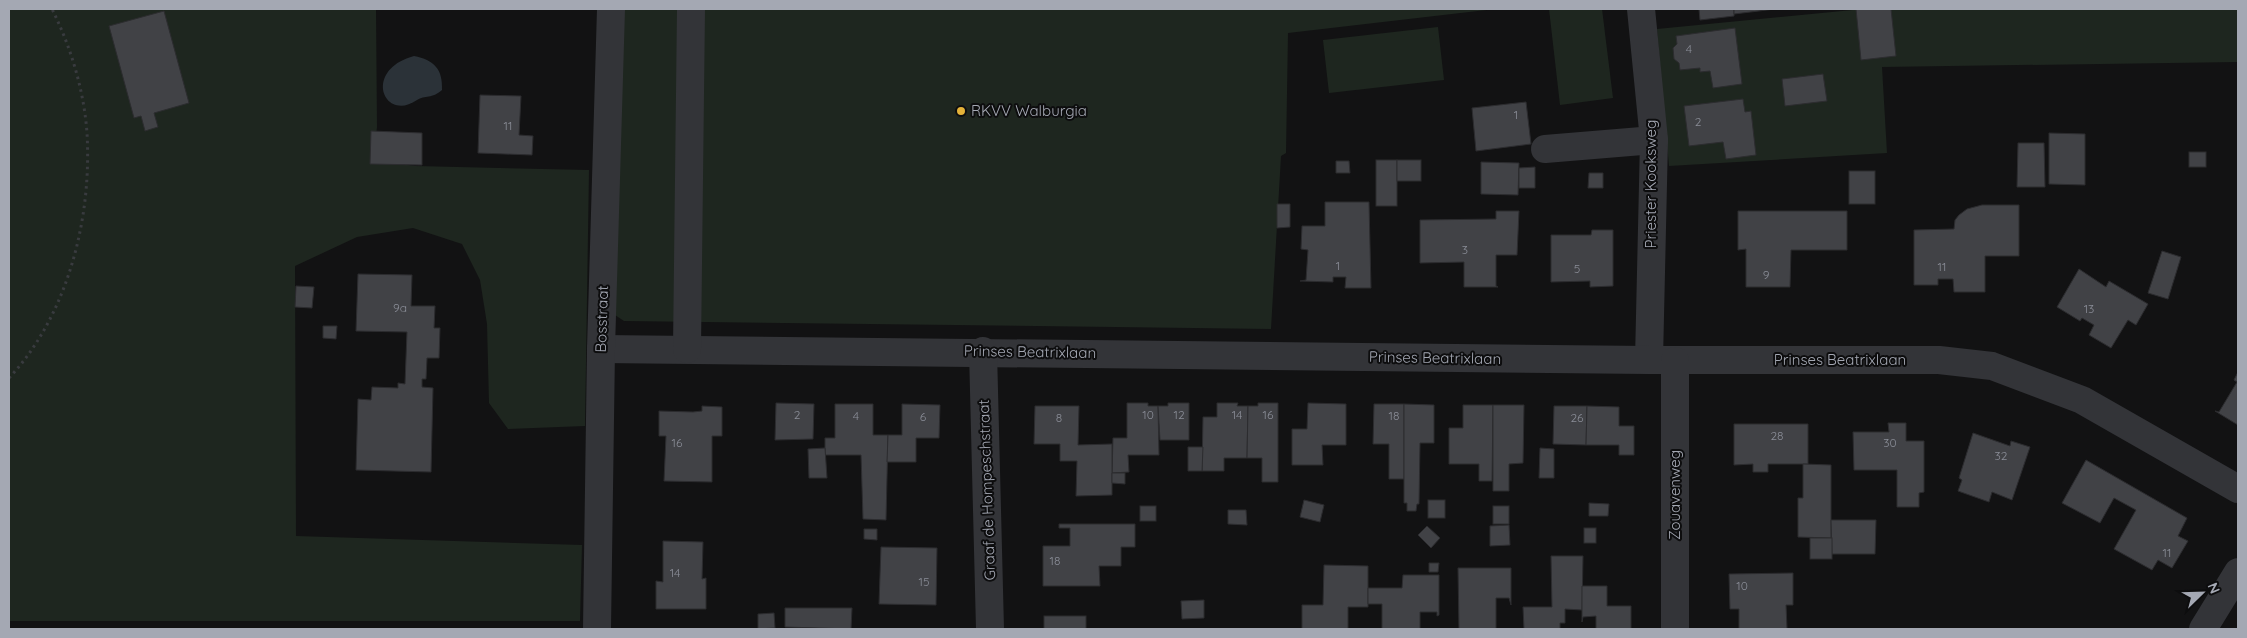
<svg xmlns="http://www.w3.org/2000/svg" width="2247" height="638" font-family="Quicksand,sans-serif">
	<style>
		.green { fill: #1e261f }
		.water { fill: #2b3238 }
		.building { fill: #414246; stroke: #2c2c2f }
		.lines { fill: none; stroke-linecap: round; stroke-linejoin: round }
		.path { stroke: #393b3f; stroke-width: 3; stroke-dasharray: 2.5 4; stroke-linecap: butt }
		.minor { stroke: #333438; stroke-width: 28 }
		.poi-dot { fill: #e4b239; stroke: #0d0d0e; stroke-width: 2 }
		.labels { text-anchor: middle; stroke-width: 4; stroke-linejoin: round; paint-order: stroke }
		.number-label { font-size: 12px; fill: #8b8e98 }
		.poi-label { font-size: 15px; fill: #a4a8b3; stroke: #0d0d0e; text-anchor: start }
		.street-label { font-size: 15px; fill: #a4a8b3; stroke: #0d0d0e }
	</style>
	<rect width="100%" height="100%" fill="#121213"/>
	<g class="green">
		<path d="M9,9H376L377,127L373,161L416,166L589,170L585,426L508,429L489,403L487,324L480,280L462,244L413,228L357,237L295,266L296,536L582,545L580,621H9Z"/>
		<path d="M622,9H1495L1288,33L1286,153L1281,156L1271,329L624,321L615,315Z"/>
		<path d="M1549,9H1602L1613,98L1560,105Z"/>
		<path d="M1863,9H2238V62L1882,67L1887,153L1669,166L1657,29Z"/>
		<path d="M1438,27L1444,80L1329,93L1323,40Z"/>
	</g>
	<path class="water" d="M414,56C434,60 443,69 442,90C432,99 425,95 417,100C384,123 362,70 414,56Z"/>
	<g class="building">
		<path d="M1699,9H1734V16L1700,20Z"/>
		<path d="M1734,9H1775L1734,14Z"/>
		<path d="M1856,9H1891L1896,56L1861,60Z"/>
		<path d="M164,11L189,103L154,113L158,127L145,131L141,116L134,118L109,26Z"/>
		<path d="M1735,28L1742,84L1713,88L1710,71L1700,72V68L1680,70L1679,63L1674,59L1673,48L1677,44L1676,36Z"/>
		<path d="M1823,74L1827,101L1785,106L1782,79Z"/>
		<path d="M480,95L521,96L519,135L533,136L532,155L478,153Z"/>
		<path d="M1743,99L1745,112L1751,111L1756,155L1726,159L1723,142L1689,146L1684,106Z"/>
		<path d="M1526,102L1531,144L1476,151L1472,108Z"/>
		<path d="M371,131L422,133V165L370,164Z"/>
		<path d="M2049,133L2085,134V185L2049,184Z"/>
		<path d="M2018,143H2044L2045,187H2017Z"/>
		<rect x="2189" y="152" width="17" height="15"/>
		<rect x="1376" y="160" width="21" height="46"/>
		<rect x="1397" y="160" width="24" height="21"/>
		<path d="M1336,161H1349L1350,173H1336Z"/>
		<path d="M1481,162L1519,163L1518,195L1481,194Z"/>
		<path d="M1535,167V188H1519V168Z"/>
		<rect x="1849" y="171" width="26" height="33"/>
		<path d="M1589,173H1603V188H1588Z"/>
		<path d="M1325,202H1369L1371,288H1345L1346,277H1333V282L1300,281L1306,280L1308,250L1301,249L1302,226H1325Z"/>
		<path d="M1277,204H1290V227L1277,228Z"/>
		<path d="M1982,205H2019V256H1985V292H1954L1953,279H1938V285H1914V230L1954,229L1955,220L1959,215L1967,209Z"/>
		<path d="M1496,211H1519L1517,255H1496V286L1498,287H1464V262L1420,263V220L1496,219Z"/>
		<path d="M1738,211H1847V250H1791L1790,287H1746V249L1738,250Z"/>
		<path d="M1592,230H1613V286L1590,287V281L1551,282V235H1591Z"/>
		<path d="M2162,251L2181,257L2168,299L2148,293Z"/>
		<path d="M2079,269L2106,287L2109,281L2148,304L2136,325L2128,320L2111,348L2089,335L2094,325L2082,318L2080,321L2057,307Z"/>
		<path d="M358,274L412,275L411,306H435L434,328H440L439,358H427L426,379H422V387L433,388L431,472L356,470L358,399L371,400L372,387L398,388V383L405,384L407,332L356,331Z"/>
		<path d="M296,286L314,287L312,308L295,307Z"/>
		<path d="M323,326H337L336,339L323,338Z"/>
		<path d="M2238,372V425L2215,411L2219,412L2237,382L2234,380Z"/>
		<path d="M776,403L814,404L813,439L775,440Z"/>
		<path d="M1127,403H1148V406H1158L1159,455H1128L1129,472L1112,473L1113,438H1127Z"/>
		<path d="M1168,403H1189V440H1160L1158,406H1168Z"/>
		<path d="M1217,403H1238L1237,406H1248L1247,458H1224V471H1202L1203,417H1217Z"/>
		<path d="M1258,403H1278V482H1262V458H1247L1248,406H1258Z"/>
		<path d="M1308,403L1346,404V445H1322L1323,465H1292V429H1307Z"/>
		<path d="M835,404H873V435H888L886,520L863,519L861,455H825V438H835Z"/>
		<path d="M902,404L940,405L939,438H916V462H887L888,435H902Z"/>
		<path d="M1374,404H1404V479H1389V444H1373Z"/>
		<path d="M1404,404L1434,405V443H1420L1419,504H1417L1416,511H1407V503H1404Z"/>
		<path d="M1463,405H1493L1492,481H1479V464H1449V428H1463Z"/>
		<path d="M1493,405H1524L1523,463L1509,464V491H1493Z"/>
		<path d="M702,406L722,407V436H712V482L664,481L666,436H659V411L693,412L702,411Z"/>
		<path d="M1035,406H1079L1078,445L1112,444V495L1076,496L1077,461H1060V444H1034Z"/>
		<path d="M1554,406H1587L1586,445L1553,444Z"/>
		<path d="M1587,406L1619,407V426H1634V455H1619V445H1586Z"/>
		<path d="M1888,423H1906V441H1924V492L1919,493V507H1897V470H1854L1853,432H1889Z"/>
		<path d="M1734,424H1808V464H1768V472H1753V464L1734,465Z"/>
		<path d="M1973,433L2010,446L2011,441L2030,447L2012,500L1992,492L1989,502L1958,491L1962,480L1959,478Z"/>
		<path d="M1188,447H1203L1202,471H1188Z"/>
		<path d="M825,448L827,478H809L808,449Z"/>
		<path d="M1540,448L1554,449V478H1539Z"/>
		<path d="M2086,460L2187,518L2178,536L2188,541L2172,568L2158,560L2152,570L2114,549L2136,510L2114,498L2100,523L2062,503Z"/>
		<path d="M1803,464L1831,465V538L1798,537V498H1803Z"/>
		<path d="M1112,473H1125V484L1112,483Z"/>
		<path d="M1304,500L1324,505L1320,522L1300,517Z"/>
		<rect x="1428" y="500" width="17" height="18"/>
		<path d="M1589,503L1609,504L1608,516H1589Z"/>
		<rect x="1140" y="506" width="16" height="15"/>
		<rect x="1493" y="506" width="16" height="18"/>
		<path d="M1228,510H1246L1247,525L1228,524Z"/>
		<path d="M1831,520H1876L1875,554H1832Z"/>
		<path d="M1059,524H1135V547H1121V566H1099L1100,586H1043V546H1070V528H1059Z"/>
		<path d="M1509,525L1510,545L1490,546V526Z"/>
		<path d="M1427,526L1440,538L1431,548L1418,535Z"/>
		<rect x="1584" y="528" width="12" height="15"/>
		<path d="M864,529H877V540L864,539Z"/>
		<rect x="1810" y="538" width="22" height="21"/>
		<path d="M663,541L703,542L702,579L706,578V609H656V581L663,582Z"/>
		<path d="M881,547L937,548L936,605L879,604Z"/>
		<path d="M1551,556H1583L1582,610L1565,609V623H1560V629H1524L1523,607H1552Z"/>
		<path d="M1429,563H1439L1438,572H1429Z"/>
		<path d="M1324,565L1368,566V607H1348V629H1302V605H1323Z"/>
		<path d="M1458,568H1511V605L1509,598H1496V629H1459Z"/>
		<path d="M1793,573V605H1786L1787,629H1739V609H1730L1729,574Z"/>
		<path d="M1403,575H1439V615L1437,616V612H1420V629H1382V604H1368V588H1402Z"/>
		<path d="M1582,586H1607V606H1631V629H1596V616L1583,617L1582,622Z"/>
		<path d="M1204,600V618L1182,619L1181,601Z"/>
		<path d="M785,608H852L851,629L785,627Z"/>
		<path d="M774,613L775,628L758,629V614Z"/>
		<rect x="1044" y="616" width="42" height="13"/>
	</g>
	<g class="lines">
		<path class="path" d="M9,378C68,315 92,218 87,133C84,91 71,47 52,9"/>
		<g class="minor">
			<path d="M1641,9L1654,140L1649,360"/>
			<path d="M1545,149L1654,140"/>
			<path d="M601,349L1649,360H1939L1992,366L2082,400L2238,489"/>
			<path d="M687,349L691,9"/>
			<path d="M983,351L990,629"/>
			<path d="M1675,361V629"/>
			<path d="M597,629L601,349L611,9"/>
			<path d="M2203,629L2238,572"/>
		</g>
	</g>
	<circle class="poi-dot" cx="961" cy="111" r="5"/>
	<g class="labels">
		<g class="number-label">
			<text x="1689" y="53">4</text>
			<text x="1516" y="119">1</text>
			<text x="1698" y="126">2</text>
			<text x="508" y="130">11</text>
			<text x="1465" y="254">3</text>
			<text x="1338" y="270">1</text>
			<text x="1942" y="271">11</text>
			<text x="1577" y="273">5</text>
			<text x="1766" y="279">9</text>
			<text x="400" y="312">9a</text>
			<text x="2089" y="313">13</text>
			<text x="797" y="419">2</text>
			<text x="1148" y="419">10</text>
			<text x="1179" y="419">12</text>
			<text x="1237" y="419">14</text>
			<text x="1268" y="419">16</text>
			<text x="856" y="420">4</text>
			<text x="1394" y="420">18</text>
			<text x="923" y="421">6</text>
			<text x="1059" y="422">8</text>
			<text x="1577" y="422">26</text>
			<text x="1777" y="440">28</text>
			<text x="677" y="447">16</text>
			<text x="1890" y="447">30</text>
			<text x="2001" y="460">32</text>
			<text x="2167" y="557">11</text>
			<text x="1055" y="565">18</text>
			<text x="675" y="577">14</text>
			<text x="924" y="586">15</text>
			<text x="1742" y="590">10</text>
		</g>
		<g class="poi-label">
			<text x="971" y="116">RKVV Walburgia</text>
		</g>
		<g class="street-label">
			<text transform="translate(1651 184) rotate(-90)" y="5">Priester Kooksweg</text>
			<text transform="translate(602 319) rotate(-88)" y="5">Bosstraat</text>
			<text transform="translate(1030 352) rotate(1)" y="5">Prinses Beatrixlaan</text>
			<text transform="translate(1435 358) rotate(1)" y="5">Prinses Beatrixlaan</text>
			<text x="1840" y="365">Prinses Beatrixlaan</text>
			<text transform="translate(987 490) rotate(-92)" y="5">Graaf de Hompeschstraat</text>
			<text transform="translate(1675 495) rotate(-90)" y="5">Zouavenweg</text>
		</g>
	</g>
	<rect width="2247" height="638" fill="none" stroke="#a4a8b3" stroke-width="20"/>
	<g transform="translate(2202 593) rotate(67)" stroke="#0d0d0e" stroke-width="4" paint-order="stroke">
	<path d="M0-4L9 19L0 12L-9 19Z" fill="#a4a8b3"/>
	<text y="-8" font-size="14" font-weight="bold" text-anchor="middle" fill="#a4a8b3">N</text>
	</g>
</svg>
